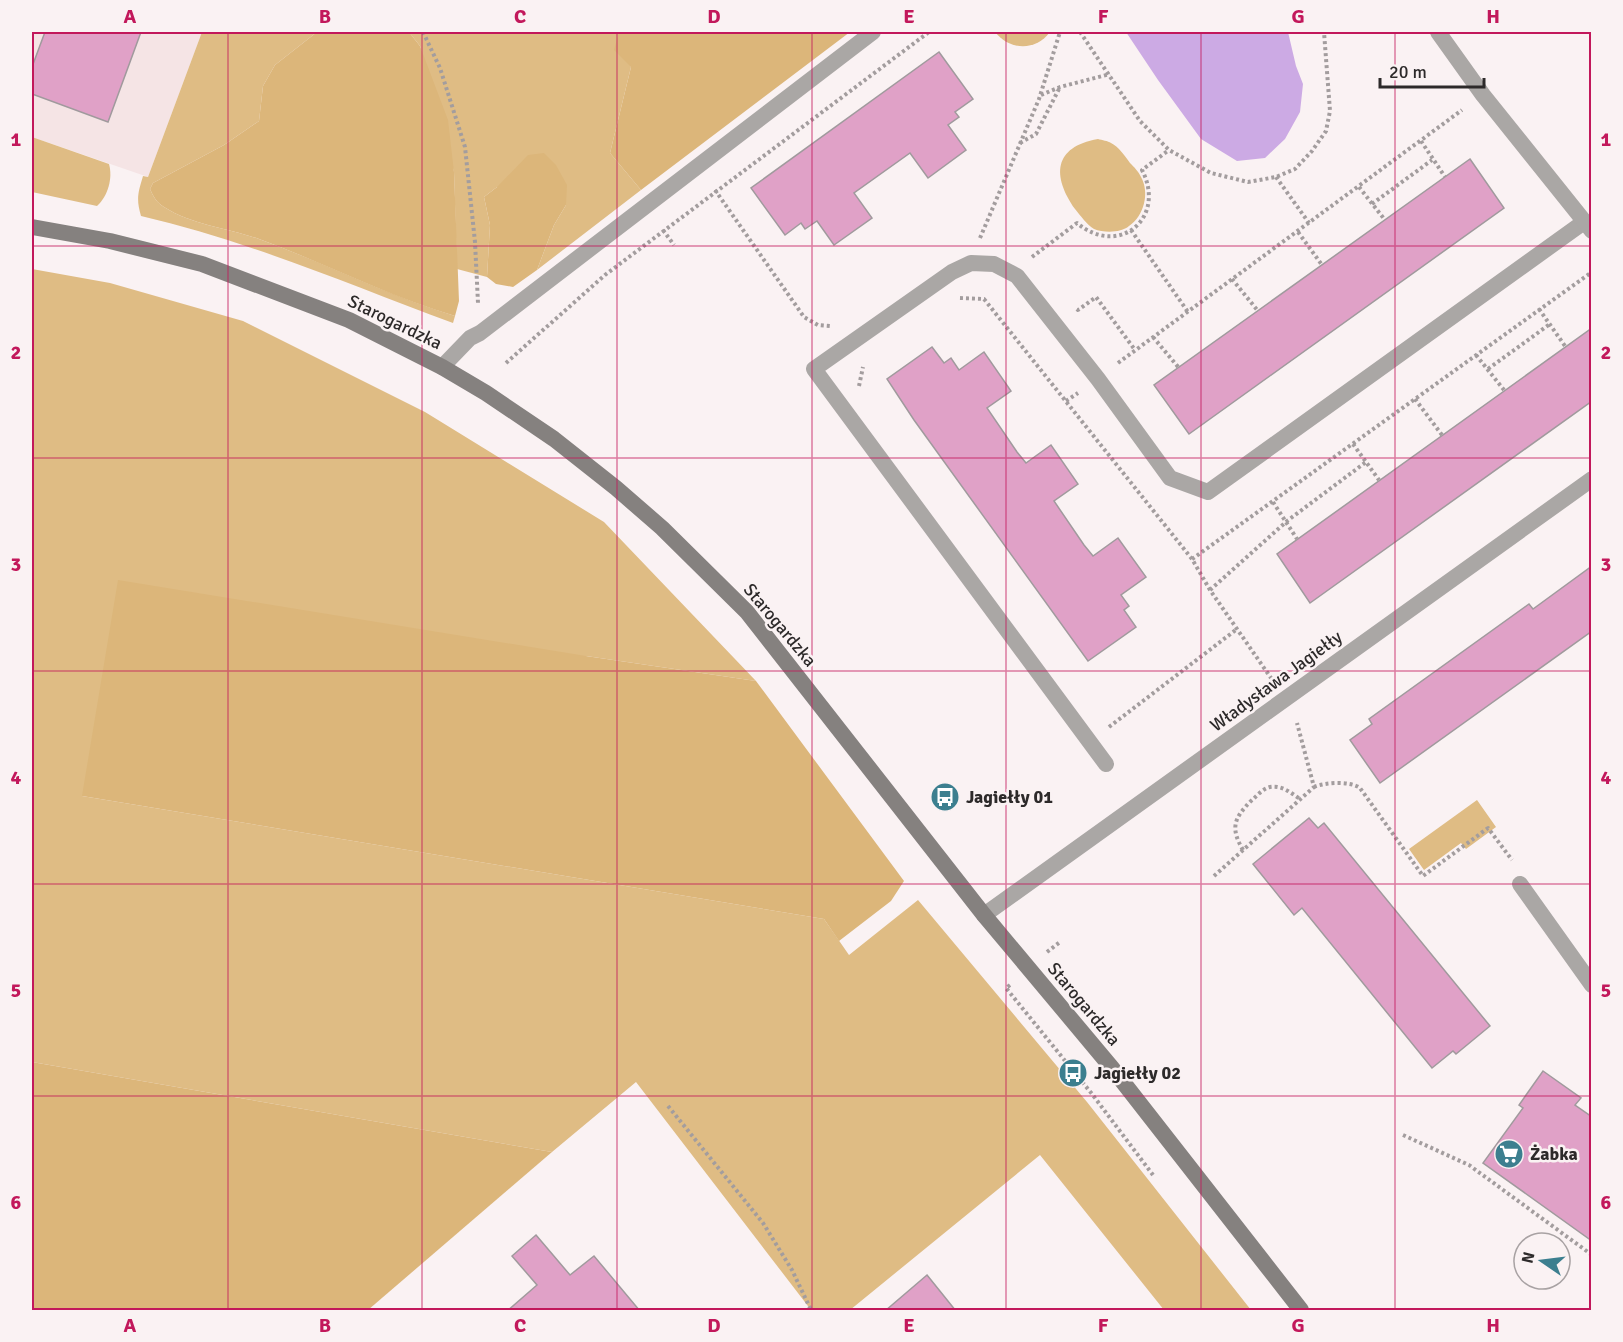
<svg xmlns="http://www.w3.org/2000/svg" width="1623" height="1342" font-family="Signika,sans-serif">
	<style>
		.built { fill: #f5e4e5 }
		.green { fill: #dfbc84 }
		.forest { fill: #dcb67a }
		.water { fill: #ccaae4 }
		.building { fill: #e0a1c7; stroke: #a09a9d; stroke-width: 1.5 }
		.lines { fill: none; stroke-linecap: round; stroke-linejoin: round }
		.path { stroke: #a39d9e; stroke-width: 4; stroke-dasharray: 3 3; stroke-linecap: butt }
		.service { stroke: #aaa7a5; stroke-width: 16 }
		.minor { stroke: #aaa7a5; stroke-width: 16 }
		.secondary { stroke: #85817f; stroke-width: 16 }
		.grid { fill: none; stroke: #c2185b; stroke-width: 1.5; stroke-opacity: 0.55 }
		.labels { text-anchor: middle; stroke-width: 5; stroke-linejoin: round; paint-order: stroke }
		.street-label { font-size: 18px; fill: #2d2a2a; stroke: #faf2f3 }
		.poi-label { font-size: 18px; font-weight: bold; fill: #2d2a2a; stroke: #faf2f3; text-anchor: start }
		.neatline { fill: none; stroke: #c2185b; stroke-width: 2 }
		.grid-label { font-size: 20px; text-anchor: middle; font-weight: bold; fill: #c2185b }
	</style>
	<rect width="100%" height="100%" fill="#faf2f3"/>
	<path class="built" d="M32,32H202L148,177L32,137Z"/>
	<g class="green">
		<path d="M202,32H317L275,65L263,86L259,121L224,145L153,183L150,189C153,196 157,203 164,207C192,225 228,228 259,239C325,263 387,295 455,316L453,323C350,285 249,241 141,216C136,199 138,193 143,176L148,177Z"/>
		<path d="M409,32H619L631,67L610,153L641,190L537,270L554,225L566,205L497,187L484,197L490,225L487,277L457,269L454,172L420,46Z"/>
		<path d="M995,32H1050C1036,51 1010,51 995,32Z"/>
		<path d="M32,137L109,164C113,178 108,196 97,206L32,192Z"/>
		<path d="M1098,139C1102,140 1108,141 1111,143C1119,147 1125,156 1130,163C1134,167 1139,172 1141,177C1150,193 1144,216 1129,226C1121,233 1104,233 1094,229C1086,224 1081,216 1075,209C1052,176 1053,147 1098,139Z"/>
		<path d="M32,269L110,283L243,321L425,412L604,522L756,681L586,656L82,796L824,919L849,955L918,900L1087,1102L1251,1310H1164L1040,1155L850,1310H811L636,1082L552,1152L32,1062Z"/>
		<path d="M1477,800L1496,827L1466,849L1461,843L1424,870L1409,849Z"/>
	</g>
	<g class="forest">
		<path d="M317,32H409L420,46L448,120L454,172L459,301L455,316C387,296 325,263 259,239C228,228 192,225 164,207C157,203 153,196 150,189L153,183L224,145L259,121L263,86L275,65Z"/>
		<path d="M619,32H850L641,190L610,153L631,67L614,50Z"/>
		<path d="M544,153L556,165L567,185L566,205L554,225L537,270L513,287L496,284L487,277L490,225L484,197L497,187L528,155Z"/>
		<path d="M118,580L586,656L756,681L904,881L891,901L839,941L824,919L82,796Z"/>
		<path d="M32,1062L552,1152L368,1310H32Z"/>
	</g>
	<path class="water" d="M1126,32H1288L1296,66L1303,84L1300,112L1285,139L1265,158L1237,161L1201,139L1158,80Z"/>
	<g class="building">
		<path d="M45,32H141L108,122L32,94V67Z"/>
		<path d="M939,52L973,99L955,112L959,117L948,125L966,150L928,178L910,153L854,193L872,218L834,245L817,221L805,229L801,223L785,235L751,188Z"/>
		<path d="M1470,159L1504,208L1189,434L1154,385Z"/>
		<path d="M1592,328V401L1310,603L1277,554Z"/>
		<path d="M932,347L944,363L951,358L959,370L984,352L1011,391L987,408L1017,452L1026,463L1051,445L1078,484L1054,501L1084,545L1093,556L1118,538L1146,577L1121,595L1129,606L1124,610L1136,627L1088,661L914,420L887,379Z"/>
		<path d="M1592,566V631L1380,783L1350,740L1372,724L1369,719L1529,604L1533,609Z"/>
		<path d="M1309,818L1318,828L1324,823L1490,1026L1456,1054L1453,1051L1432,1068L1302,908L1294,915L1253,864Z"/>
		<path d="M1543,1071L1581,1098L1575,1105L1592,1117V1241L1483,1163L1523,1108L1519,1105Z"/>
		<path d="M536,1235L570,1275L594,1256L640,1311H507L537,1285L512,1256Z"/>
		<path d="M927,1275L956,1311H885Z"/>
	</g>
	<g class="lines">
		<g class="path">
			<path d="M423,32L440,68L465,147L475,242L478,303"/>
			<path d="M1080,32L1140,121L1169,150L1211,173L1248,182L1276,177L1295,169L1312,151L1326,131L1330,111L1324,32"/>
			<path d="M1041,95L1060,87L1110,74"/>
			<path d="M1421,141L1445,177"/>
			<path d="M1020,143L1036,134L1060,87"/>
			<path d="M1276,177L1309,223"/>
			<path d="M1359,187L1385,220"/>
			<path d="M715,190L804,317L818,325L830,326"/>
			<path d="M1372,204L1432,160"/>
			<path d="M663,230L674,245"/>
			<path d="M1131,230L1188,312"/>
			<path d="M1298,232L1322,265"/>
			<path d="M980,238L1039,99L1060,32"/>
			<path d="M1032,257L1077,223C1119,258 1167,218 1142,170L1169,150"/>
			<path d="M1232,279L1258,311"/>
			<path d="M960,298L984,299L1192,559L1210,590L1271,678"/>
			<path d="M1077,309L1078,310L1096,297L1135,350"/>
			<path d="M1539,309L1565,346"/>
			<path d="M1153,337L1179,368"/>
			<path d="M1476,355L1504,390"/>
			<path d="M506,363L605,275L929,32"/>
			<path d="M1118,363L1462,110"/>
			<path d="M1488,369L1550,324"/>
			<path d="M859,386L863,367"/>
			<path d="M1415,399L1442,435"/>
			<path d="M1066,401L1078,393"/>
			<path d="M1353,444L1379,480"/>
			<path d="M1273,502L1297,539"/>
			<path d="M1192,559L1592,272"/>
			<path d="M1210,590L1287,521L1366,462"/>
			<path d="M1109,727L1237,629"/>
			<path d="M1314,787C1325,782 1351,781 1360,788L1423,876L1488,828L1512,860"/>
			<path d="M1243,850C1230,828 1234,818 1251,801C1257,796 1262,789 1270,787C1282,785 1291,793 1300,799"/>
			<path d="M1214,876L1314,787L1297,723"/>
			<path d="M1047,952L1060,942"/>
			<path d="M1010,985L1006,988L1092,1094L1153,1175"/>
			<path d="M668,1106L763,1223L792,1270L811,1310"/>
			<path d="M1403,1135L1469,1165L1592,1255"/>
		</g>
		<g class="service">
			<path d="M442,367L470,338L480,333L873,32"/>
			<path d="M1106,764L814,369L952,272L971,263L994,264L1017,276L1098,379L1170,478L1208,492L1584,222"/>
			<path d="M1520,884L1592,985"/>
		</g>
		<g class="minor">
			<path d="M1438,32L1483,95L1592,231"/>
			<path d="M984,915L1592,479"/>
		</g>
		<path class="secondary" d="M32,227L110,241L202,264L349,320L442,367L486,393L554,439L616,488L662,528L747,612L984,915L1112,1068L1301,1310"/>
	</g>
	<path class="grid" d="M228,32V1310M422,32V1310M617,32V1310M812,32V1310M1006,32V1310M1201,32V1310M1395,32V1310M32,246H1592M32,458H1592M32,671H1592M32,884H1592M32,1096H1592"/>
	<defs>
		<g id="bus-disc" transform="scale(1.5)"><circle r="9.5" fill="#3c7f8f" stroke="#faf2f3"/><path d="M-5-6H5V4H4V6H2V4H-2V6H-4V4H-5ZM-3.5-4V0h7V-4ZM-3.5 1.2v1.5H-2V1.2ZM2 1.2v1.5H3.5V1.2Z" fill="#fff"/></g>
		<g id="supermarket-disc" transform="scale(1.5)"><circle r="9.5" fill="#3c7f8f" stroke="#faf2f3"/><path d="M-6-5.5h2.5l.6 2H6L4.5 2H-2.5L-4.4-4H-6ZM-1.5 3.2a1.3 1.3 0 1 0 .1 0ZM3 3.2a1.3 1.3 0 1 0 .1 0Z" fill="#fff"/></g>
	</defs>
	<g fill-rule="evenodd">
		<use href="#bus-disc" x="945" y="797"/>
		<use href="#bus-disc" x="1073" y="1073"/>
		<use href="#supermarket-disc" x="1509" y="1154"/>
	</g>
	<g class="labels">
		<g class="street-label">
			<text transform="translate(395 322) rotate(26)" y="6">Starogardzka</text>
			<text transform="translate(780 625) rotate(50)" y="6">Starogardzka</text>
			<text transform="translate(1276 681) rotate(-36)" y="6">Władysława Jagiełły</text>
			<text transform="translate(1084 1004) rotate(50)" y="6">Starogardzka</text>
		</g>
		<g class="poi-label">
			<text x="966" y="803">Jagiełły 01</text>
			<text x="1094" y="1079">Jagiełły 02</text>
			<text x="1530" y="1160">Żabka</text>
		</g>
	</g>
	<rect width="1623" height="1342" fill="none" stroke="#faf2f3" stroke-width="66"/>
	<g transform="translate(1542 1261) rotate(284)"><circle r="28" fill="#faf2f3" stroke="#a8a2a3" stroke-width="1.5"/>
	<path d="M0-4.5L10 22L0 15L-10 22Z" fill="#3c7f8f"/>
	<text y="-9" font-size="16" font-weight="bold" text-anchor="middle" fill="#2d2a2a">N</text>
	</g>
	<path d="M1380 78v9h104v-9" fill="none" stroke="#2d2a2a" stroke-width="3"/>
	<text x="1389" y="78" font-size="18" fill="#2d2a2a" stroke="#faf2f3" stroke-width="4.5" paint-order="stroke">20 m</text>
	<rect x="33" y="33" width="1557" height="1276" class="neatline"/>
	<g class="grid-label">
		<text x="130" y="23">A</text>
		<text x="325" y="23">B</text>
		<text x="520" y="23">C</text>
		<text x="714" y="23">D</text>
		<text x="909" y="23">E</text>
		<text x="1103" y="23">F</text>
		<text x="1298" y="23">G</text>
		<text x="1493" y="23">H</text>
		<text x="16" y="146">1</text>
		<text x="1606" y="146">1</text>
		<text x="16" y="359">2</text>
		<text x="1606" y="359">2</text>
		<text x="16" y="571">3</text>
		<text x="1606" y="571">3</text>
		<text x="16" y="784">4</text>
		<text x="1606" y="784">4</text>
		<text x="16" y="997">5</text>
		<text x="1606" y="997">5</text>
		<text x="16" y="1209">6</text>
		<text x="1606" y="1209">6</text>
		<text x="130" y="1332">A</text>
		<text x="325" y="1332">B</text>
		<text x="520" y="1332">C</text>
		<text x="714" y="1332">D</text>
		<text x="909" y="1332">E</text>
		<text x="1103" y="1332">F</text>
		<text x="1298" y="1332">G</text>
		<text x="1493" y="1332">H</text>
	</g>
</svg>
